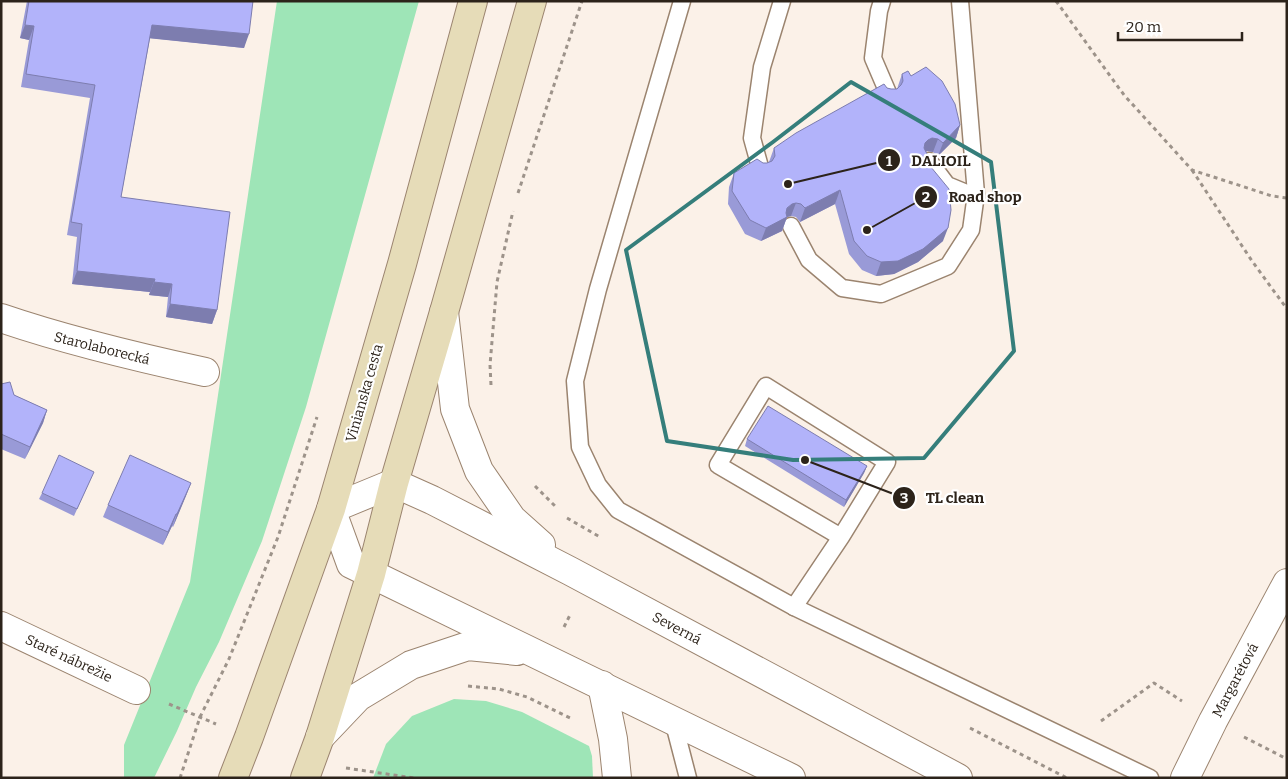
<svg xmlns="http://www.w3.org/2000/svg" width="1288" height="779" font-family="Bitter,serif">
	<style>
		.green { fill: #9ee5b7 }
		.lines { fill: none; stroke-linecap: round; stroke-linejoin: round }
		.service-casing { stroke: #9b846f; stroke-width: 19 }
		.minor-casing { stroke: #9b846f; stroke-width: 30 }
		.secondary-casing { stroke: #9b846f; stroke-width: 30 }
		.path { stroke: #9d938a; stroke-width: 3; stroke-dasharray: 4 4; stroke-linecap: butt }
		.service { stroke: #fff; stroke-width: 16 }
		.minor { stroke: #fff; stroke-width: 28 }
		.secondary { stroke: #e6dcb8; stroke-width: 28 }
		.wall { fill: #999ad7 }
		.shaded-wall { fill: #7d7daf }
		.building { fill: #b2b3fa; stroke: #7d7daf }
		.marked { fill: none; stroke: #357e7b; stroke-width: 4; stroke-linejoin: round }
		.labels { text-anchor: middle; stroke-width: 4.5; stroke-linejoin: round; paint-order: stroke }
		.street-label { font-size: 14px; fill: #2c231a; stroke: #fff }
		.leader { fill: none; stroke: #2c231a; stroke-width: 2 }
		.callout-dot { fill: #2c231a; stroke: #fff; stroke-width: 2 }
		.mark-label { font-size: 15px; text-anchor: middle; font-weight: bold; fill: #fff }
		.callout-label { font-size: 15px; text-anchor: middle; font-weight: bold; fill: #2c231a; stroke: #fff; stroke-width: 4.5; stroke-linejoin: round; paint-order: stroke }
	</style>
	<rect width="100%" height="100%" fill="#fbf1e8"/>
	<g class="green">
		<path d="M277,1H419L306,407L262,541L219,642L196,687L177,731L154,778H124V745L190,582Z"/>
		<path d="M454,699L486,701L522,712L589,746L592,756L593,778H373L386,744L412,716Z"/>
	</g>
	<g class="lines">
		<g class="service-casing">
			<g id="service">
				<path d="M682,1L598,289L575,381L580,447L598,485L618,510L794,607L1150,778"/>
				<path d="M882,1L879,11L873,58L888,93"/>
				<path d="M929,161L947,185L976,197"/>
				<path d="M760,167L752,138L762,67L782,1"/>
				<path d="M791,226L809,260L842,288L881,294L948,266L971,230L976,194L960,1"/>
				<path d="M794,607L841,537L887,462L766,386L718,465L841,537"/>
				<path d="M673,720L688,778"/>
			</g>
		</g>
		<g class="minor-casing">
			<g id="minor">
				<path d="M444,312L455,409L479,471L512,519L541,545"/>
				<path d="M1,318C68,341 136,357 205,372"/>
				<path d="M1,626L136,690"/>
				<path d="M602,685L613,739L617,778"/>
				<path d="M320,737L358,697L411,665L468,646L517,651"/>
				<path d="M791,778L351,564L331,509L394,483L432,500L570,571L958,778"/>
				<path d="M1185,778L1213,721L1287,583"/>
			</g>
		</g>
		<g class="secondary-casing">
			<g id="secondary">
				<path d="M233,778L249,737L331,509L402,264L473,1"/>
				<path d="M305,778L320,737L371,574L394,483L444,312L532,1"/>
			</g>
		</g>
		<g class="path">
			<path d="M1056,1L1124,95L1192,170L1272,196L1287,198"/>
			<path d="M1192,170L1252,261L1287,309"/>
			<path d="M518,193L582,1"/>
			<path d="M491,385L490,365L497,282L513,211"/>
			<path d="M535,486L555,506"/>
			<path d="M567,518L600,537"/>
			<path d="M564,627L571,613"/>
			<path d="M468,686L499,689L527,697L572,719"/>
			<path d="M169,704L216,724"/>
			<path d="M1101,721L1154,683L1182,701"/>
			<path d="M970,728L1067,778"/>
			<path d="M1244,737L1287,759"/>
			<path d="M346,768L414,778"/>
			<path d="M180,778L200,717L229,659L278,537L317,417"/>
		</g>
		<use href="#service" class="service"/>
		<use href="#minor" class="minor"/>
		<use href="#secondary" class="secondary"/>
	</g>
	<g class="wall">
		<path d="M27,1H253L244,48L150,38L121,197L217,310L212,324L166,317L168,297L149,295L150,292L72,284L77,237L67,235L90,98L21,87L29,40L20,38Z"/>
		<path d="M902,74L911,76L960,125L956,138L938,156L933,152L927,151L926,152L943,241L918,262L894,274L876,276L862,270L849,254L835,204L800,222L796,217L791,216L787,217L782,231L761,241L745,234L728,204L729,187L734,173L763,163H767L769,162L774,148L887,88L891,89H897Z"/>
		<path d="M1,384L14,395L47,410L43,423L25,459L1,449Z"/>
		<path d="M747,439L867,466L864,473L844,507L745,446Z"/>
		<path d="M91,478L74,516L39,499L42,493Z"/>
		<path d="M191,483L173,527L172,526L163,545L103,517L108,505Z"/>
	</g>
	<g class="shaded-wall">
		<path d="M25,25L34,26L29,40L20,38Z"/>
		<path d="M152,25L249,34L244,48L147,38Z"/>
		<path d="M960,125L956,138L938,156L943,143Z"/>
		<path d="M932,138L938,139L933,152L927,151L923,153L925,143L928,140Z"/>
		<path d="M840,190L835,204L800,222L805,208Z"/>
		<path d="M796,203L791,216L787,217L782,231L761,241L766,228L792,204Z"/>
		<path d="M948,228L943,241L918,262L894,274L876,276L881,262Z"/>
		<path d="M77,271L155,279L150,292L72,284Z"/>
		<path d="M154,282L172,284L168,297L149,295Z"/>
		<path d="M170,304L217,310L212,324L166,317Z"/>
		<path d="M47,410L43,423L25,459L30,447Z"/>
		<path d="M867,466L864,473L844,507L846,500Z"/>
		<path d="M191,483L186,496L173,527L177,514Z"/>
		<path d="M176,514L172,526L163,545L168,532Z"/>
	</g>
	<g class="building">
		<path d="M29,1H253L249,34L152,25L121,197L230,212L217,310L170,304L172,284L154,282L155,279L77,271L82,224L71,222L95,85L26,74L34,26L25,25Z"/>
		<path d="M926,67L942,81L955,104L960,125L943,143L938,139L932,138L928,140L925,143L924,148L929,158L926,161L949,189L951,210L948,228L923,249L898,261L881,262L867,256L854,241L840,190L805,208L801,204L796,203L792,204L787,208L786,213L787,217L766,228L750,220L732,191L734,173L757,159L763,163H767L772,161L775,156L774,148L796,133L884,84L887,88L891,89H897L901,85L903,81L902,74L908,71L911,76Z"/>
		<path d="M10,382L14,395L47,410L30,447L1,434V384Z"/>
		<path d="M768,406L867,466L846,500L747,439Z"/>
		<path d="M59,455L94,472L77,509L42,493Z"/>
		<path d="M130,455L191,483L177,514H176L168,532L108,505Z"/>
	</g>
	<path class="marked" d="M851,82L991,162L1014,351L924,458L793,460L667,441L626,250L773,142Z"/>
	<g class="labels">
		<g class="street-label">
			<text transform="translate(102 348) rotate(14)" y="5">Starolaborecká</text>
			<text transform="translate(364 393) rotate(-74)" y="5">Vinianska cesta</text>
			<text transform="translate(677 628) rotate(28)" y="5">Severná</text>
			<text transform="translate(69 658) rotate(25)" y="5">Staré nábrežie</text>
			<text transform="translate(1235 680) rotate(-62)" y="5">Margarétová</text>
		</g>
	</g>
	<path class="leader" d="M788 184L889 160M867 230L926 197M805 460L904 498"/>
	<g class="callout-dot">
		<circle cx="788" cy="184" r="5"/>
		<circle cx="867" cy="230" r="5"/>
		<circle cx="805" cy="460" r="5"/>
		<circle cx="889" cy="160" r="12"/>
		<circle cx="926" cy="197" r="12"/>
		<circle cx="904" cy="498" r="12"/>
	</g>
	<g class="mark-label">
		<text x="889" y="166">1</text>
		<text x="926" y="202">2</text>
		<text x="904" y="503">3</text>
	</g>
	<g class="callout-label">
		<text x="941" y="166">DALIOIL</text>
		<text x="985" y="202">Road shop</text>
		<text x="955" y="503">TL clean</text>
	</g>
	<rect width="1288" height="779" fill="none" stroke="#2c231a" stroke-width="5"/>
	<path d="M1118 32v8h124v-8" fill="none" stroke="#2c231a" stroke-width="2.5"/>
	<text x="1126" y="32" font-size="15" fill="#2c231a" stroke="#ffffff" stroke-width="4" paint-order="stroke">20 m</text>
</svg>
